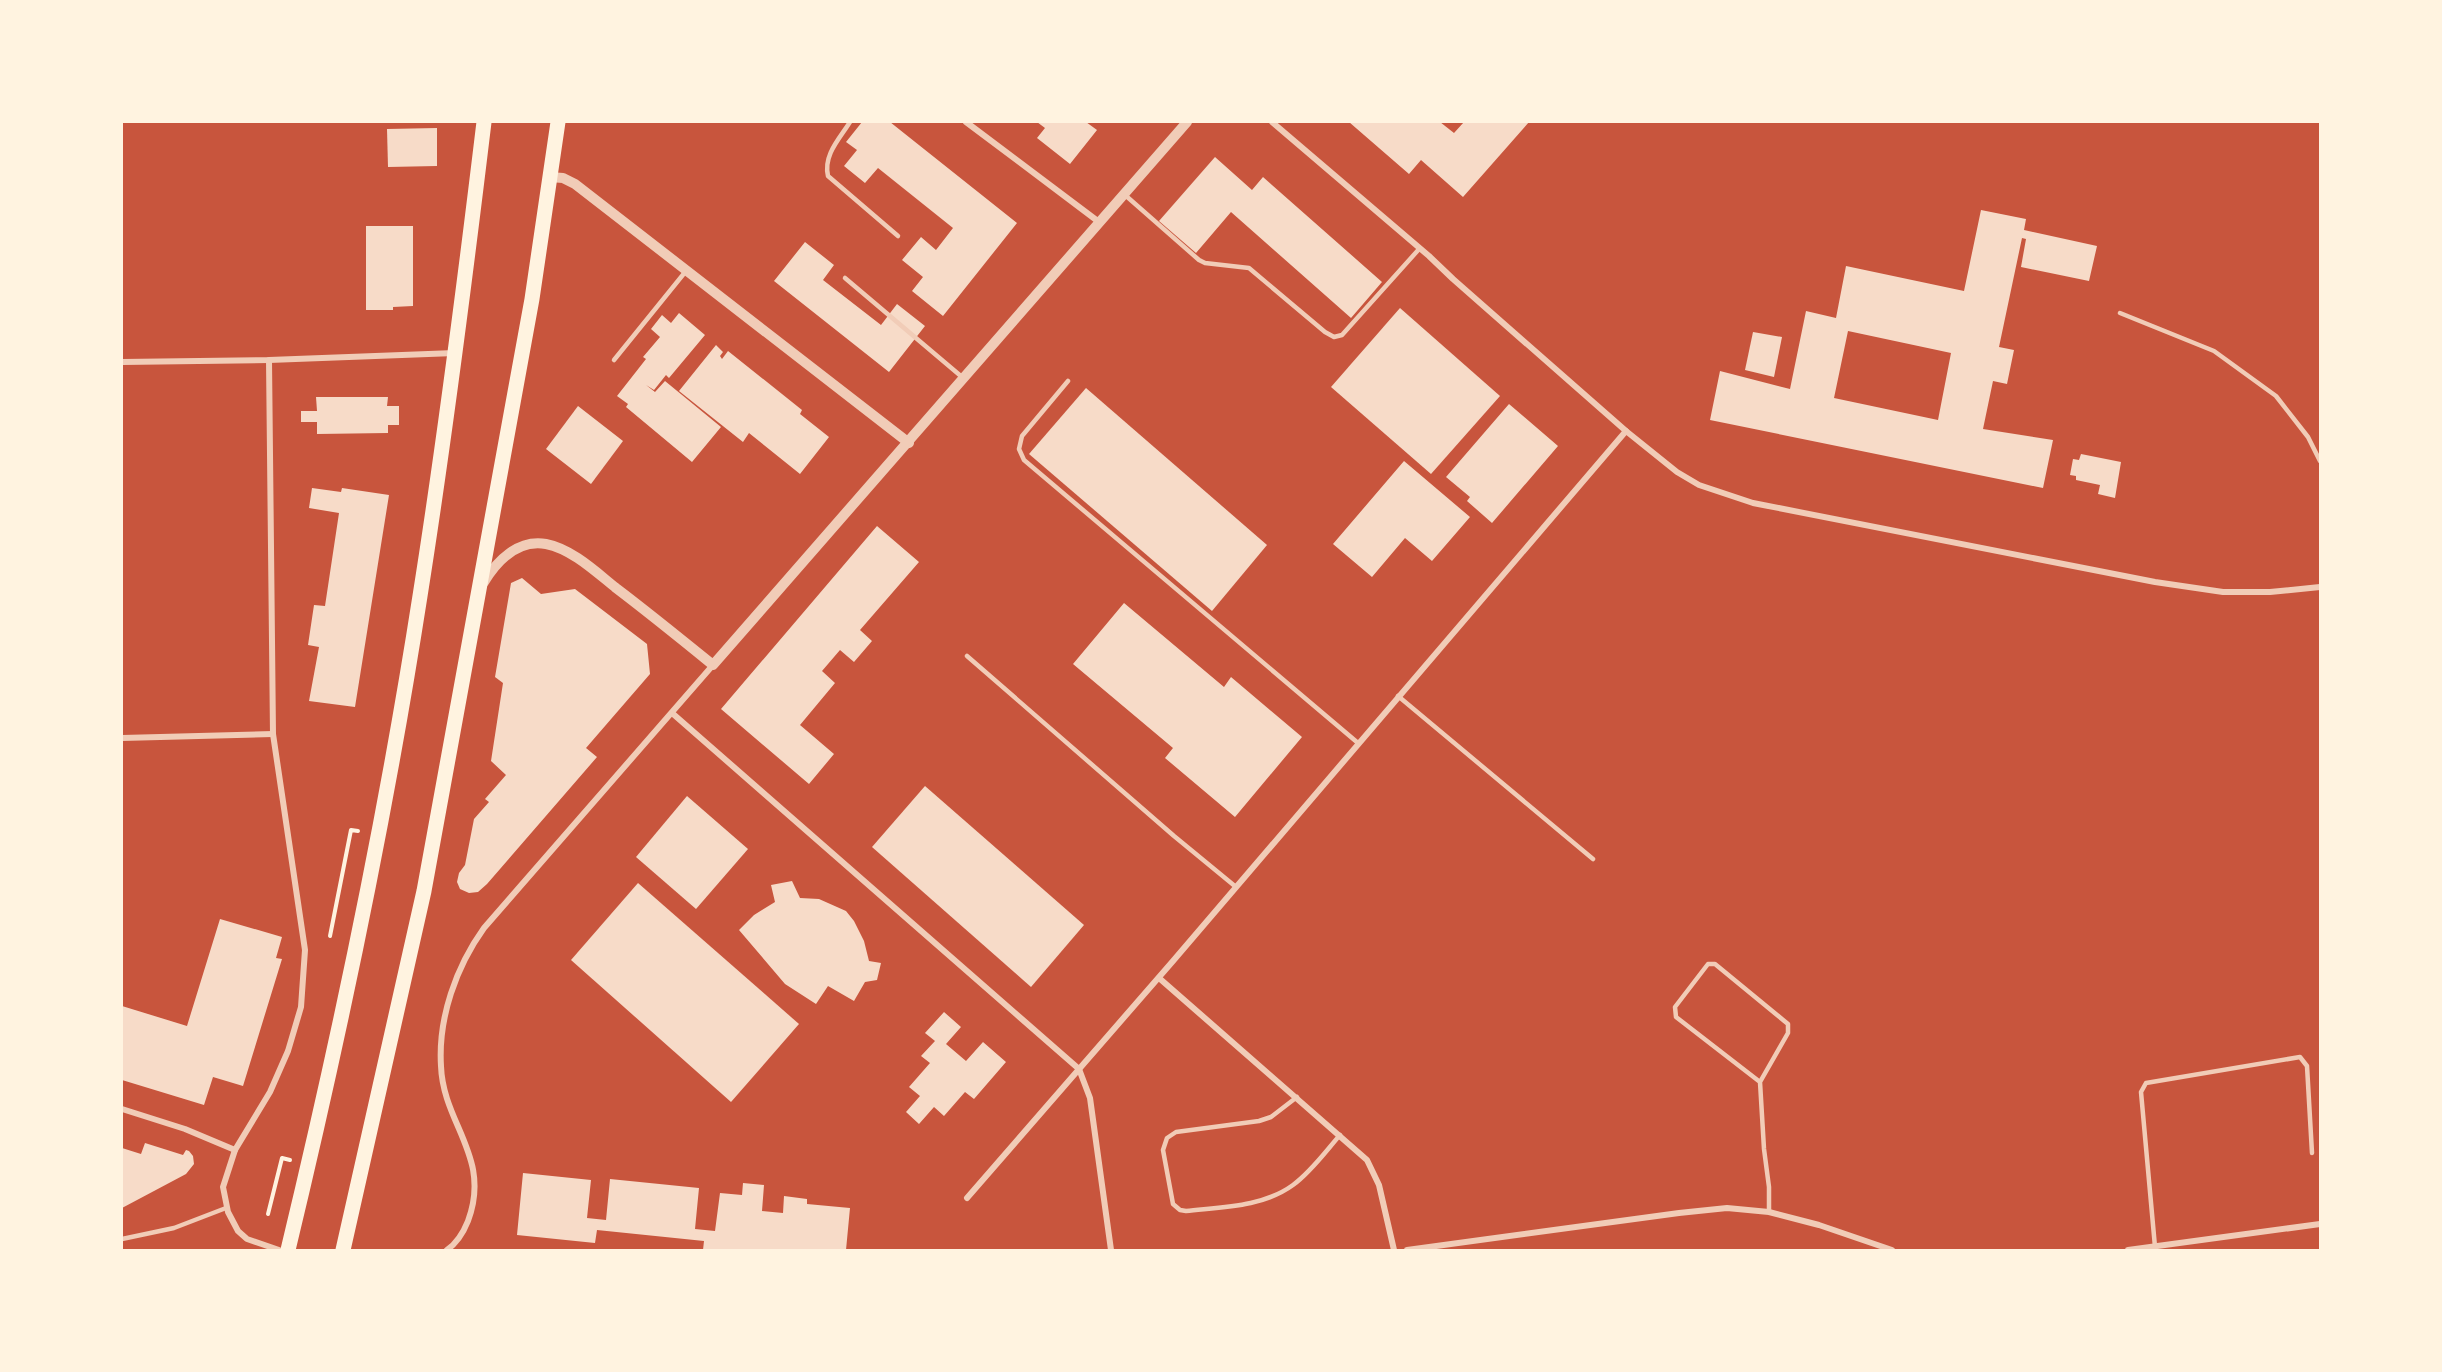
<svg xmlns="http://www.w3.org/2000/svg" width="2442" height="1372" font-family="'Exo 2',sans-serif">
	<style>
		.building { fill: #f7dbc8; fill-rule: evenodd }
		.lines { fill: none; stroke-linecap: round; stroke-linejoin: round }
		.path { stroke: #fff3e0; stroke-width: 4 }
		.service { stroke: #f1ccb7; stroke-width: 4.5 }
		.minor { stroke: #f1ccb7; stroke-width: 6 }
		.tertiary { stroke: #f1ccb7; stroke-width: 10 }
		.primary { stroke: #fff3e0; stroke-width: 15 }
	</style>
	<rect width="100%" height="100%" fill="#c8553d"/>
	<g class="building">
		<path d="M862,122H890L1017,223L943,316L912,291L923,277L902,260L921,237L936,250L953,228L878,168L865,183L844,166L857,150L846,142Z"/>
		<path d="M1037,122H1086L1097,130L1070,164L1037,138L1045,128Z"/>
		<path d="M1349,122H1440L1454,133L1464,122H1529L1463,197L1421,160L1409,174Z"/>
		<path d="M437,128V166L388,167L387,129Z"/>
		<path d="M1215,157L1252,190L1263,177L1382,282L1351,318L1231,212L1196,253L1159,221Z"/>
		<path d="M1981,210L2026,219L2024,230L2097,246L2089,281L2021,267L2026,239L2022,238L1999,347L2014,350L2007,384L1993,381L1983,429L2053,440L2043,488L1710,420L1720,371L1790,389L1806,311L1836,318L1846,266L1964,291ZM1848,331L1951,353L1938,420L1834,398Z"/>
		<path d="M366,226H413V306L393,307V310H366Z"/>
		<path d="M805,242L834,265L823,280L881,325L897,304L925,326L889,372L774,281Z"/>
		<path d="M1400,308L1500,396L1431,474L1331,387Z"/>
		<path d="M679,313L705,335L669,378L666,375L654,390L646,385L655,392L665,381L721,427L692,462L626,407L628,404L617,396L646,359L643,357L660,337L651,329L662,315L671,323Z"/>
		<path d="M1753,332L1782,337L1774,377L1745,370Z"/>
		<path d="M716,345L723,352L720,356L722,359L728,351L802,410L800,414L829,437L800,474L749,433L743,442L679,391Z"/>
		<path d="M1086,388L1267,545L1212,611L1029,454Z"/>
		<path d="M316,397H388L387,406H399V425H388V433L317,434V422H301V411H317Z"/>
		<path d="M1509,404L1558,446L1492,523L1467,501L1470,497L1446,477Z"/>
		<path d="M578,406L623,441L591,484L546,449Z"/>
		<path d="M2081,454L2121,462L2115,498L2098,494L2100,485L2076,480V476L2070,475L2073,459L2079,460Z"/>
		<path d="M1404,461L1470,517L1432,561L1405,538L1372,577L1333,544Z"/>
		<path d="M312,488L341,492L342,488L389,495L355,707L309,701L319,647L308,645L314,605L325,606L339,513L309,508Z"/>
		<path d="M877,526L919,562L860,630L872,641L854,662L840,650L822,671L835,683L800,725L834,754L809,784L721,709Z"/>
		<path d="M522,578L541,594L575,589L647,644L650,674L586,748L597,757L487,884L478,892L469,893L460,889L457,882L459,873L465,865L474,819L489,802L485,799L506,775L491,761L503,683L495,677L511,583Z"/>
		<path d="M1124,603L1224,687L1231,677L1302,737L1235,817L1165,758L1173,748L1073,664Z"/>
		<path d="M925,786L1084,925L1031,987L872,847Z"/>
		<path d="M687,796L748,849L696,909L636,857Z"/>
		<path d="M792,881L800,898L819,899L846,911L854,921L864,941L869,961L881,963L877,980L865,982L854,1001L828,986L816,1004L785,984L739,930L754,915L775,902L771,885Z"/>
		<path d="M638,883L799,1024L731,1102L571,960Z"/>
		<path d="M220,919L282,937L276,958L282,959L243,1086L213,1077L204,1105L122,1080V1006L187,1026Z"/>
		<path d="M944,1012L961,1027L946,1044L966,1061L983,1042L1006,1062L974,1099L965,1092L944,1116L934,1107L919,1124L906,1112L920,1096L909,1087L930,1063L921,1056L935,1041L925,1033Z"/>
		<path d="M145,1143L183,1155L186,1150L189,1151L193,1156L194,1164L186,1174L122,1208V1148L141,1154Z"/>
		<path d="M523,1173L591,1180L587,1218L606,1220L610,1179L699,1188L695,1229L715,1231L720,1193L742,1195L743,1183L764,1185L762,1211L783,1213L784,1196L807,1199V1204L850,1208L846,1250H703L704,1241L597,1230L595,1243L517,1235Z"/>
	</g>
	<g class="lines">
		<g class="path">
			<path d="M330,936L351,830L358,831"/>
			<path d="M268,1214L282,1158L290,1160"/>
		</g>
		<g class="service">
			<path d="M850,122C840,138 823,155 828,176L898,236"/>
			<path d="M1125,195L1199,260L1205,263L1249,268L1325,332L1334,337L1342,335L1420,248"/>
			<path d="M845,278L962,377"/>
			<path d="M2120,313L2214,351L2276,396L2308,437L2320,461"/>
			<path d="M614,360L686,271"/>
			<path d="M1068,381L1022,436L1019,449L1024,460L1358,743"/>
			<path d="M967,656L1174,836L1236,887"/>
			<path d="M1398,696L1593,859"/>
			<path d="M1760,1082L1676,1017L1675,1007L1708,964H1715L1788,1024V1033L1760,1082L1764,1149L1769,1187V1212"/>
			<path d="M1297,1097L1271,1117L1259,1121L1176,1132L1167,1138L1163,1150L1173,1204L1180,1210L1186,1211C1222,1207 1263,1207 1293,1185C1311,1172 1326,1151 1340,1135"/>
			<path d="M122,1239L174,1228L226,1208"/>
			<path d="M2155,1247L2141,1092L2146,1083L2300,1057L2307,1066L2312,1153"/>
		</g>
		<g class="minor">
			<path d="M966,122L1099,222"/>
			<path d="M1272,122L1429,256L1453,279L1626,431L1677,472L1699,485L1753,503L2155,582L2223,592H2270L2320,587"/>
			<path d="M269,360L273,734L305,950L301,1007L288,1051L270,1092L235,1150L223,1187L228,1212L238,1231L247,1239L279,1250"/>
			<path d="M122,362L269,360L455,353"/>
			<path d="M672,713L1079,1069L1090,1098L1111,1250"/>
			<path d="M122,738L273,734"/>
			<path d="M1159,978L1367,1160L1379,1185L1394,1250"/>
			<path d="M122,1109L185,1129L235,1150"/>
			<path d="M967,1198L1173,961L1626,431"/>
			<path d="M447,1250C457,1243 464,1231 468,1221C492,1157 443,1124 441,1066C438,1018 456,967 484,928L713,665"/>
			<path d="M1407,1250L1679,1213L1727,1208L1769,1212L1819,1225L1892,1250"/>
			<path d="M2128,1250L2320,1224"/>
		</g>
		<g class="tertiary">
			<path d="M550,177L563,178L575,184L909,443"/>
			<path d="M484,582C497,561 518,539 546,544C572,549 596,572 616,588C649,613 681,639 713,665L1187,122"/>
		</g>
		<g class="primary">
			<path d="M288,1250C340,1034 386,815 420,596C445,438 465,280 484,122"/>
			<path d="M343,1250L424,891L532,299L558,122"/>
		</g>
	</g>
	<rect width="2442" height="1372" fill="none" stroke="#fff3e0" stroke-width="246"/>
</svg>
